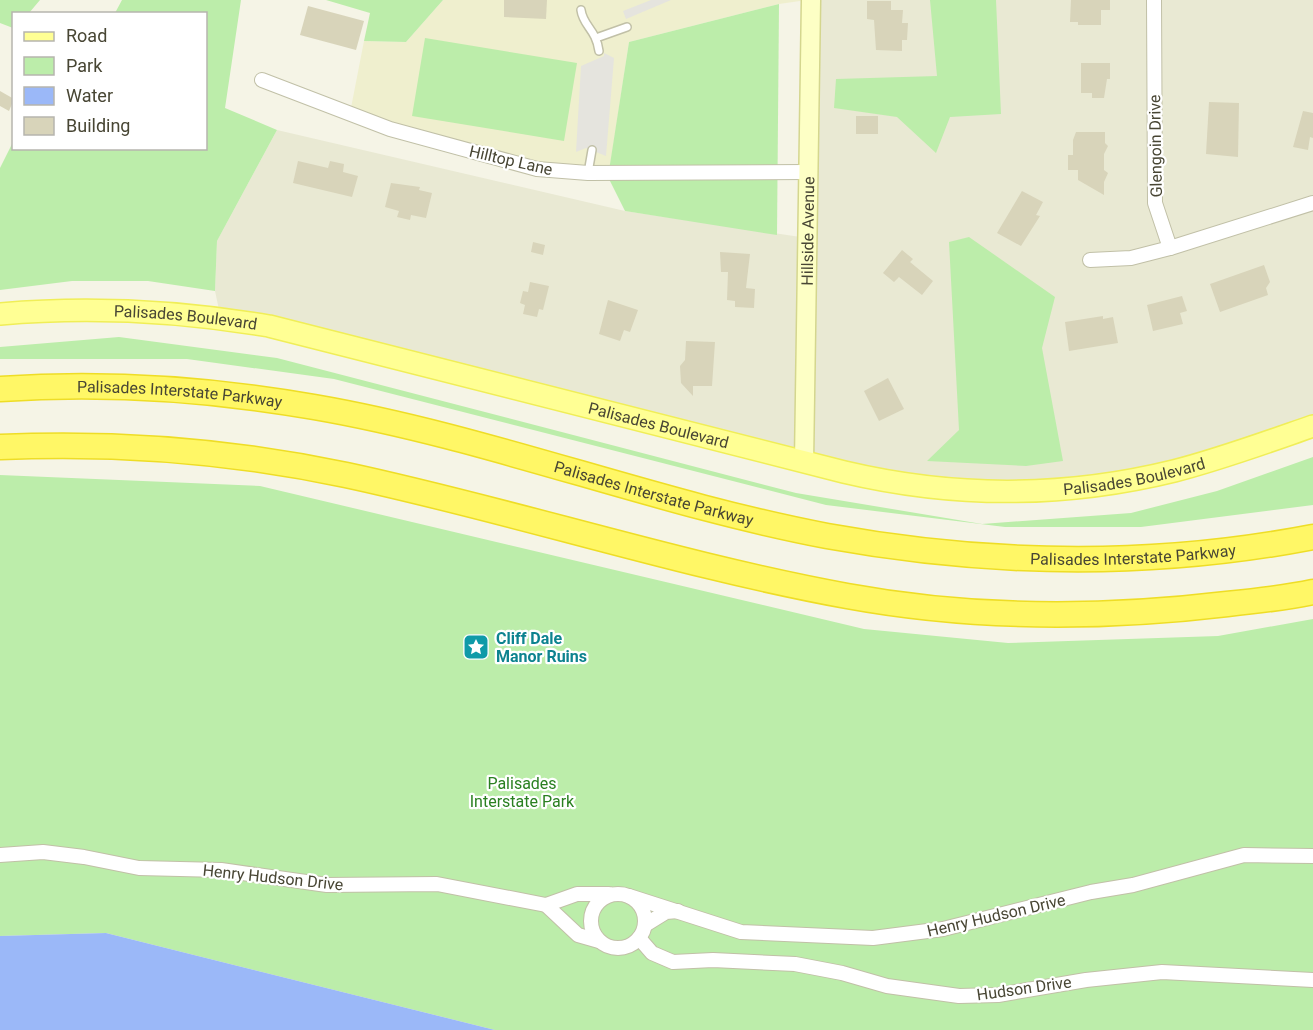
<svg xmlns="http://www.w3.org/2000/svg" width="1313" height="1030" font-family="Roboto,sans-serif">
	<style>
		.residential { fill: #e9e9d3 }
		.education { fill: #efefce }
		.green { fill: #bcedaa }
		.parking { fill: #e5e4de }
		.water { fill: #9bb8f8 }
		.building { fill: #d8d4ba }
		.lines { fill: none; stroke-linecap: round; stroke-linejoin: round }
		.service-casing { stroke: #c1c0a7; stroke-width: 10 }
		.minor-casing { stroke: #c1c0a7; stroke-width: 16 }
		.secondary-casing { stroke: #d4d68e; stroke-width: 21 }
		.primary-casing { stroke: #f0ee58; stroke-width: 24 }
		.motorway-casing { stroke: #eedd26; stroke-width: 27 }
		.service { stroke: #fff; stroke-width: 7 }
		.minor { stroke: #fff; stroke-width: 14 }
		.secondary { stroke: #fdffc5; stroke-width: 18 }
		.primary { stroke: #ffff94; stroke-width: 21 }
		.motorway { stroke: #fff766; stroke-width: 24 }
		.labels { text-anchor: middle; stroke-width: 4.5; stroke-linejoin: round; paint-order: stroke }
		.street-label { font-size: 16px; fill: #484634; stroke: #fff }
		.culture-label { font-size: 16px; font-weight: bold; fill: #0d838f; stroke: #fff; text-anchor: start }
		.park-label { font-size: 16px; fill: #2a8021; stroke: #fff }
	</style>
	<rect width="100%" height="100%" fill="#f5f4e6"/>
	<path class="residential" d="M811,0H1313V426L1175,471L971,491L221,319L215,291L217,241L277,130L625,211L807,238Z"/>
	<path class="education" d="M443,0H807L779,4L629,42L609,173L563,172L350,113L364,41L406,42Z"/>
	<g class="green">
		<path d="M0,0H40L29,13L14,14L13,28L0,23Z"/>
		<path d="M122,0H241L225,108L277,130L217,241L215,291L148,281H72L0,290V168L13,142L14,148H206V14L115,13Z"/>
		<path d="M326,0H443L406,42L364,41L370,13Z"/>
		<path d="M930,0H996L1001,114L950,117L936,153L897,117L834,108L836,79L937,76Z"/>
		<path d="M779,4L777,235L625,211L608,177L629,42Z"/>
		<path d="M425,38L577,63L564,141L412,116Z"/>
		<path d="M969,237L1055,297L1042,348L1063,461L1026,466L927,461L959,430L949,242Z"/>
		<path d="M119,337L277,358L796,493L982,524L1131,513L1217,491L1313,457V505L1141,527H1005L826,505L334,379L187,359H0V347Z"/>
		<path d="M0,475L260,486L864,629L1008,643L1218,636L1313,619V1030H495L106,933L0,936Z"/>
	</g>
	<g class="parking">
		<path d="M651,0H671L626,19L623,11Z"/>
		<path d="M604,53L614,58L606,156L586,148L576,152L581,66L604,56Z"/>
	</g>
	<path class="water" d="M106,933L495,1030H0V936Z"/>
	<g class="building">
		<path d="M504,0H547L546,19L504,17Z"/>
		<path d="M1071,0H1110V10H1101V25H1078V22H1070Z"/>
		<path d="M867,1H891V10H903L902,23H908L907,40H902V51L876,50L874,20L867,19Z"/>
		<path d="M308,6L364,21L356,50L300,35Z"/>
		<path d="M1081,63H1110V79H1107L1104,98H1092V93H1081Z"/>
		<path d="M0,91L14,99L9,111L0,106Z"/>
		<path d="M1209,102L1239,103L1238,157L1206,154Z"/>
		<path d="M1303,111L1313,113V138L1310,137L1308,150L1293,147Z"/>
		<rect x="856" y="116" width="22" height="18"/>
		<path d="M1076,132H1105V143L1108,146L1104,154V170L1108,173L1104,182V195L1078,180V170H1068V155H1073V140Z"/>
		<path d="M298,161L328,168L330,161L344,164L343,172L358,176L352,197L293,183Z"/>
		<path d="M391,183L420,187L419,190L432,193L426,218L411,215L410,220L397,217L399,211L385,207Z"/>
		<path d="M1022,191L1043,202L1036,215L1040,216L1021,246L997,233Z"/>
		<path d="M533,242L545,245L543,255L531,252Z"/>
		<path d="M902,250L913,259L910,262L933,281L922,295L899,277L894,282L883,273Z"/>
		<path d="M720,252L750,254L746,288L755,289L754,308L735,307V301L727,300L728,272H721Z"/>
		<path d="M1264,265L1270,282L1266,288L1268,295L1220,312L1210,284Z"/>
		<path d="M530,282L549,286L543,310L539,309L537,317L523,314L525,305L520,303L523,291L528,292Z"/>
		<path d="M1182,296L1187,311L1180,313L1183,324L1153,331L1147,305Z"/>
		<path d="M608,300L638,310L630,332L624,330L620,341L599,334Z"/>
		<path d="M1103,316V319L1113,317L1118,343L1069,351L1065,322Z"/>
		<path d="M686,341L715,342L712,386H693V396L681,383L680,366L685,360Z"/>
		<path d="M888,378L904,409L879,421L864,391Z"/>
	</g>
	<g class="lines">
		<g class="service-casing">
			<g id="service">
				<path d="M581,10C583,26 596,29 599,51"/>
				<path d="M596,38L627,27"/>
				<path d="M588,173L592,150"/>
			</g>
		</g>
		<g class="minor-casing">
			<g id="minor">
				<path d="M1154,0L1155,203L1170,248L1313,203"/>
				<path d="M262,80L390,129L537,169L588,173L808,172"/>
				<path d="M1090,260L1131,258L1170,248"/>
				<path d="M0,855L43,852L84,857L139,868L221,870L327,885L437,884L546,905L577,894H609"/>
				<circle cx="618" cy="921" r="27"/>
				<path d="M629,896L741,932L873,938L943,929L1091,892L1133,885L1244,855L1313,856"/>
				<path d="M546,905L578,935L599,941"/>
				<path d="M645,925L666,912L678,911"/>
				<path d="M639,938L652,953L673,962L713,960L795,964L842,973L887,986L959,996L998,995L1086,980L1162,972L1313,980"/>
			</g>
		</g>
		<g class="secondary-casing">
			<g id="secondary">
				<path id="s1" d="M804,462L811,0"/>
			</g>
		</g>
		<g class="primary-casing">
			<g id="primary">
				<path id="s2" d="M0,314C91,306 180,311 269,326L844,472C954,498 1064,498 1174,471C1221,459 1267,442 1313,426"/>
			</g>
		</g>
		<g class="motorway-casing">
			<g id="motorway">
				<path id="s3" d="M0,389C104,382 211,389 314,407C488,437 653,503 827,536C987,565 1153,568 1313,537"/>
				<path d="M0,447C115,442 233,451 346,475C514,511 678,565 847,596C972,619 1101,619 1227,604C1256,601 1285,598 1313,592"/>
			</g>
		</g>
		<use href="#service" class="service"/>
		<use href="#minor" class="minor"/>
		<use href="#secondary" class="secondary"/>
		<use href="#primary" class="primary"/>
		<use href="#motorway" class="motorway"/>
	</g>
	<defs>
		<g id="sight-square" transform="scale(1.35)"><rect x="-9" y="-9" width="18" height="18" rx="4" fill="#0f9aa8" stroke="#fff"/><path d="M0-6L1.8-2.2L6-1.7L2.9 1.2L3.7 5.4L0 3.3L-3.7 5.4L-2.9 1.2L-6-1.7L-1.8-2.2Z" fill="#fff"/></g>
	</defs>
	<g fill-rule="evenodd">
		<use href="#sight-square" x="476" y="647"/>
	</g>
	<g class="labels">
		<g class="street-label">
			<text transform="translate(1155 146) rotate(-91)" y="6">Glengoin Drive</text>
			<text transform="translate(511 160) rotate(13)" y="6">Hilltop Lane</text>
			<text dy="6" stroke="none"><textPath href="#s1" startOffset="231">Hillside Avenue</textPath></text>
			<text dy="6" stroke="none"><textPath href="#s2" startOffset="186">Palisades Boulevard</textPath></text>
			<text dy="6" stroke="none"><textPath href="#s3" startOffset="180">Palisades Interstate Parkway</textPath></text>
			<text dy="6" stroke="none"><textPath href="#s2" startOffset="672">Palisades Boulevard</textPath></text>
			<text dy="6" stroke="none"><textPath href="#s2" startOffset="1156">Palisades Boulevard</textPath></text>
			<text dy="6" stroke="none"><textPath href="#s3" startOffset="666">Palisades Interstate Parkway</textPath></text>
			<text dy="6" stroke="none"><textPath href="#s3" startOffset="1152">Palisades Interstate Parkway</textPath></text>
			<text transform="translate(273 877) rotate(6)" y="6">Henry Hudson Drive</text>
			<text transform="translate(996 915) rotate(-13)" y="6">Henry Hudson Drive</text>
			<text transform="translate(1024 988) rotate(-8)" y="6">Hudson Drive</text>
		</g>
		<g class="culture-label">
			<text x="496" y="644">Cliff Dale<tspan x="496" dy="18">Manor Ruins</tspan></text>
		</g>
		<g class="park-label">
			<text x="522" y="789">Palisades<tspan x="522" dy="18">Interstate Park</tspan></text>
		</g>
	</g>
	<rect x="12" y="12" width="195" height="138" fill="#ffffff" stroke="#b6b5ae" stroke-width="1.5"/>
	<rect x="24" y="32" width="30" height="9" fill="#ffff94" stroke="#b6b5ae" stroke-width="1.5"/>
	<text x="66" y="42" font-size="18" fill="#484634">Road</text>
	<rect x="24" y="57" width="30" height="18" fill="#bcedaa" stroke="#b6b5ae" stroke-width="1.5"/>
	<text x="66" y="72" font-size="18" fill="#484634">Park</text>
	<rect x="24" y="87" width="30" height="18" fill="#9bb8f8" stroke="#b6b5ae" stroke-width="1.5"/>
	<text x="66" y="102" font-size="18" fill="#484634">Water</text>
	<rect x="24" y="117" width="30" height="18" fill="#d8d4ba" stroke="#b6b5ae" stroke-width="1.5"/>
	<text x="66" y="132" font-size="18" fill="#484634">Building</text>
</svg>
